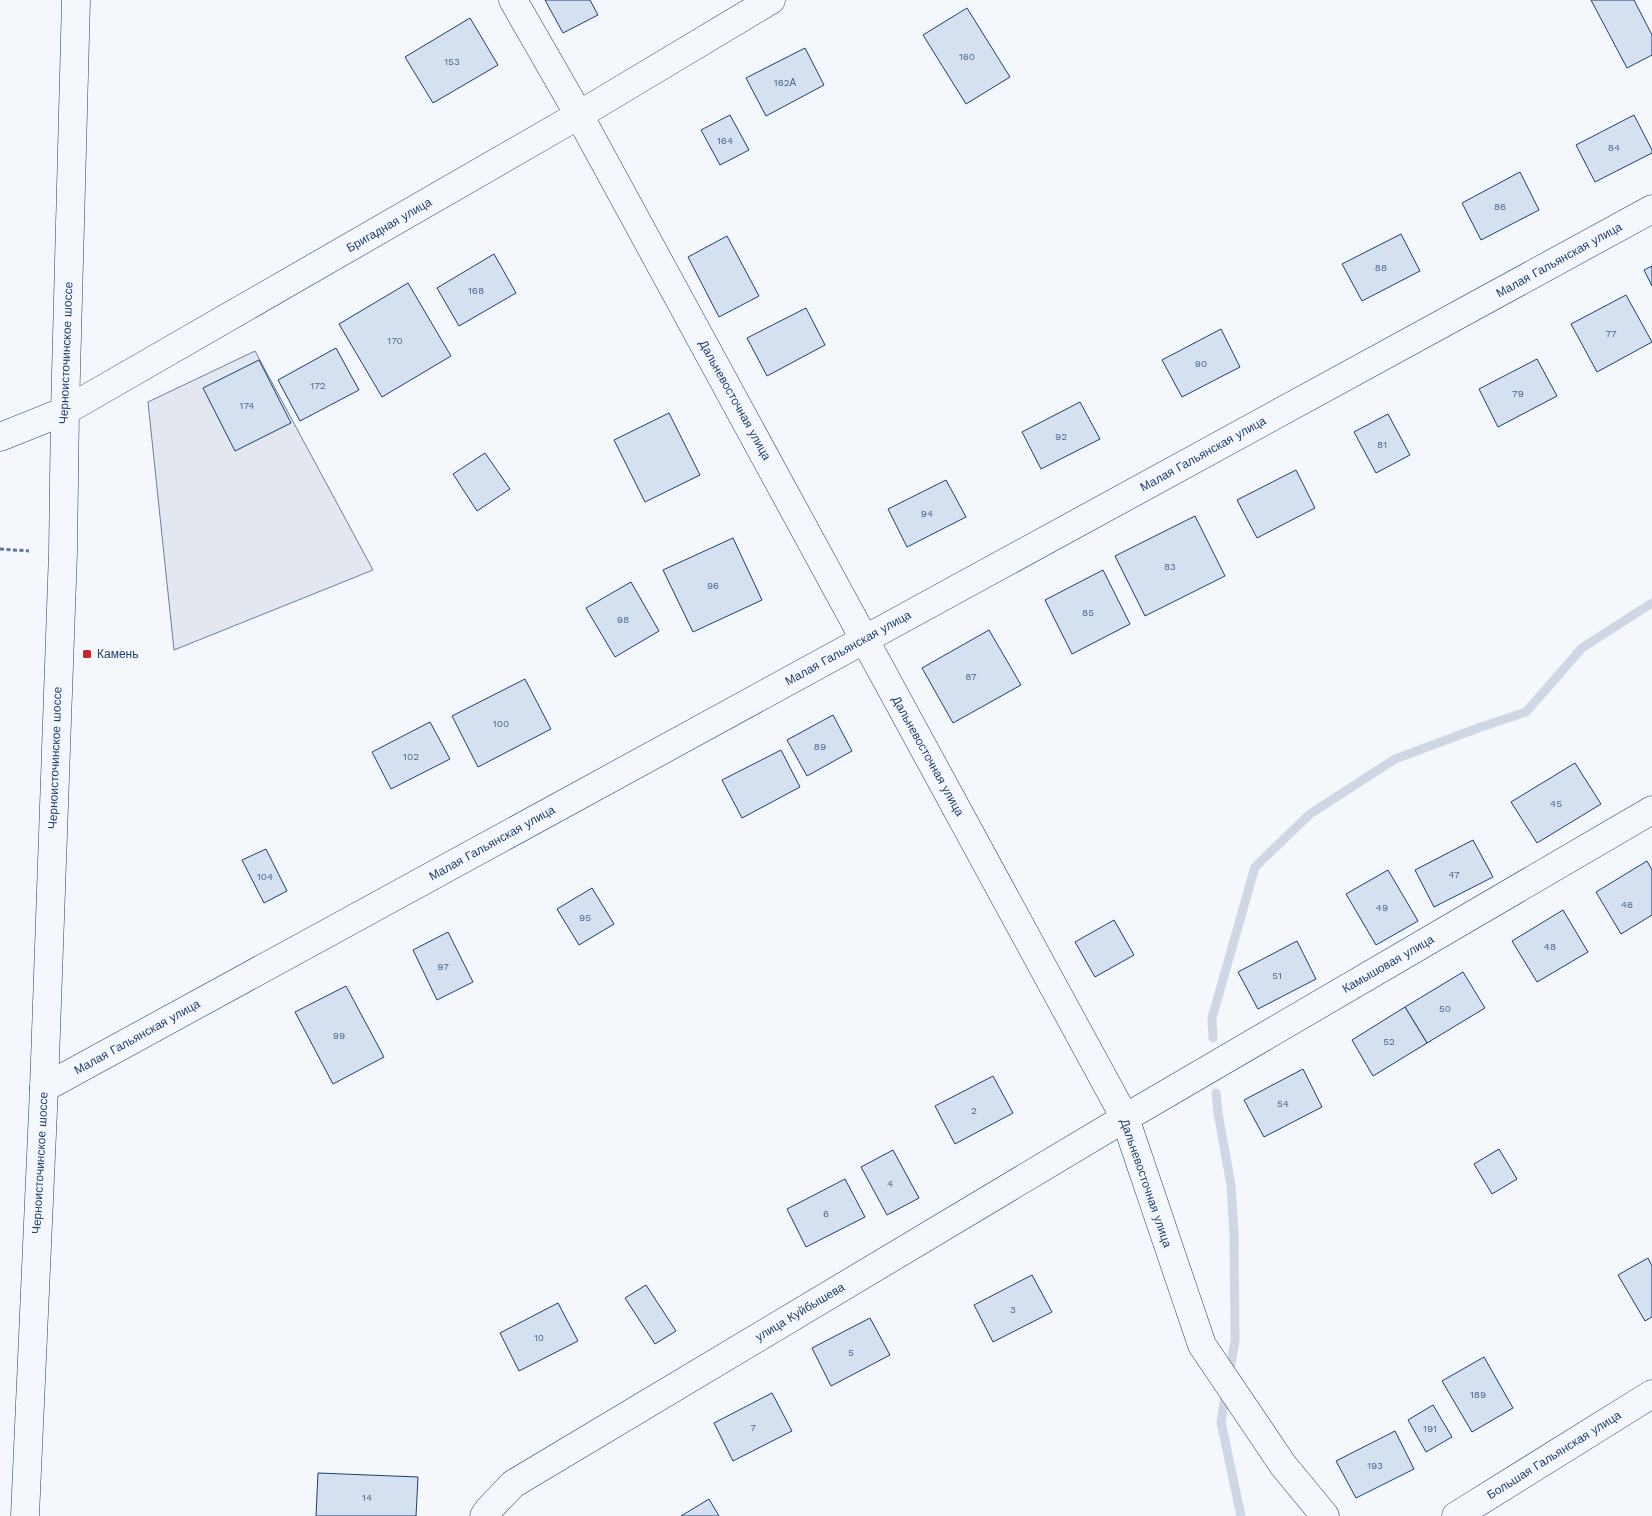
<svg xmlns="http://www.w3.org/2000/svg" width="1652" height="1516" font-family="'Work Sans',sans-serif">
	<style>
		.parking { fill: #e3e8f0; stroke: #687fa3 }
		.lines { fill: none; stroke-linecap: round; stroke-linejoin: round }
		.stream { stroke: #cfd7e4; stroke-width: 9 }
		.building { fill: #d5e0f0; stroke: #1d3f73 }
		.minor-casing { stroke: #1d3f73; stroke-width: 29 }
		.tertiary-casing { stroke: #1d3f73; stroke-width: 29 }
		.primary-casing { stroke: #1d3f73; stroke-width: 29 }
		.path { stroke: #5e769c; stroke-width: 3; stroke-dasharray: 4 2.5; stroke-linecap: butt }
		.minor { stroke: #f4f7fb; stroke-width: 28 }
		.tertiary { stroke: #f4f7fb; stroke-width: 28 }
		.primary { stroke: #f4f7fb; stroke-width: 28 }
		.poi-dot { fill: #c62828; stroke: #f4f7fb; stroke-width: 2 }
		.labels { text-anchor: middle; stroke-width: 4; stroke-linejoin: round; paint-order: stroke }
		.number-label { font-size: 10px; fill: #4b6792 }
		.street-label { font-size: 12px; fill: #1d3f73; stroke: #f4f7fb }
		.poi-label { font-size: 12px; fill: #1d3f73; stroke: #f4f7fb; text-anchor: start }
	</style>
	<rect width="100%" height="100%" fill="#f4f7fb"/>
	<path class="parking" d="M255,351L373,570L174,650L148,402Z"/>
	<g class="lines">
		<g class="stream">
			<path d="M1213,1038L1212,1018L1255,867L1310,814L1395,759L1481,727L1526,712L1582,648L1652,603"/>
			<path d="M1216,1093L1218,1113L1231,1185L1234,1233L1235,1341L1229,1374"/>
			<path d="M1226,1391L1221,1422L1241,1516"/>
		</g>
	</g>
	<g class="building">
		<path d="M545,0H590L598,15L563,33Z"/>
		<path d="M1591,0H1634L1652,35V55L1627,68Z"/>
		<path d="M967,8L1010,77L966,104L923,35Z"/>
		<path d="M470,18L498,65L433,103L405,57Z"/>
		<path d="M805,48L824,85L766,116L746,78Z"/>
		<path d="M730,115L749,150L720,165L701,130Z"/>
		<path d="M1634,115L1652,150V153L1595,182L1576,145Z"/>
		<path d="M1520,172L1539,210L1481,240L1462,203Z"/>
		<path d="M1401,234L1420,271L1362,301L1342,264Z"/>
		<path d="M727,236L759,296L719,317L688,257Z"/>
		<path d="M494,254L516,293L459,326L437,288Z"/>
		<path d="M1652,266V286L1644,270Z"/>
		<path d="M408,283L451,356L382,397L339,324Z"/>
		<path d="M1626,295L1652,342L1597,372L1571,324Z"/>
		<path d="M806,308L825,345L767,376L747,338Z"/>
		<path d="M1221,329L1240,367L1182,397L1162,360Z"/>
		<path d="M336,348L359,390L300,421L278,380Z"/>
		<path d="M1537,359L1557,396L1498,427L1479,389Z"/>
		<path d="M259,360L291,423L235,451L203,388Z"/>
		<path d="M1080,402L1100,439L1041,469L1022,432Z"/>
		<path d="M669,413L700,475L645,502L614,440Z"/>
		<path d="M1388,414L1410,455L1376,473L1354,432Z"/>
		<path d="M485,453L510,489L477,511L453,474Z"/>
		<path d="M1296,470L1315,508L1257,538L1237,500Z"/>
		<path d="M946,480L966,517L907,547L888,509Z"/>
		<path d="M1195,516L1225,576L1145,616L1115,556Z"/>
		<path d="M733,538L762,600L693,632L663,570Z"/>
		<path d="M1103,570L1130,624L1072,654L1045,600Z"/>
		<path d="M631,582L659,631L615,657L586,608Z"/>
		<path d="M989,630L1021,685L953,723L922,668Z"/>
		<path d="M525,679L551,729L478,767L452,716Z"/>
		<path d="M833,715L852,751L807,776L787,740Z"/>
		<path d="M430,722L450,759L391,789L372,752Z"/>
		<path d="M781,750L800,787L742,818L722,780Z"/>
		<path d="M1575,763L1601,804L1537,843L1511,802Z"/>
		<path d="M1473,840L1493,877L1434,907L1415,870Z"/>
		<path d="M266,849L287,891L264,903L242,860Z"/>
		<path d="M1647,861L1652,870V915L1621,934L1596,892Z"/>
		<path d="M1388,870L1418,921L1376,945L1346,894Z"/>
		<path d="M592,888L614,924L579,945L557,909Z"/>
		<path d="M1563,910L1588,952L1537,982L1512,941Z"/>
		<path d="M1114,920L1134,955L1095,977L1075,942Z"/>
		<path d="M448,932L473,982L437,1000L413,950Z"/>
		<path d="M1297,941L1316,979L1258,1009L1238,972Z"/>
		<path d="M1463,972L1485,1008L1427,1043L1405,1007Z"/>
		<path d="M346,986L384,1057L333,1084L295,1012Z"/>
		<path d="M1405,1007L1427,1043L1373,1076L1352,1040Z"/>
		<path d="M1303,1069L1322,1107L1264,1137L1244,1100Z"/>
		<path d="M993,1076L1013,1113L955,1144L935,1106Z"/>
		<path d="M1499,1149L1517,1179L1492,1194L1474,1164Z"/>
		<path d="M893,1150L919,1198L887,1215L861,1167Z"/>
		<path d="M845,1179L865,1217L806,1247L787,1209Z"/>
		<path d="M1648,1258L1652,1266V1317L1645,1321L1618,1275Z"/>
		<path d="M1032,1275L1052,1312L993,1342L974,1305Z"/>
		<path d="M646,1285L676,1331L655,1344L625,1298Z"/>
		<path d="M558,1303L578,1341L519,1371L500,1333Z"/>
		<path d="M870,1318L890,1355L831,1386L812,1348Z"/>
		<path d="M1484,1357L1513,1408L1472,1432L1442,1381Z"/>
		<path d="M772,1393L792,1431L733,1461L714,1423Z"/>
		<path d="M1433,1405L1452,1437L1426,1452L1408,1420Z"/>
		<path d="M1395,1431L1414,1469L1356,1498L1336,1461Z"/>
		<path d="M318,1473L418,1477L416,1516H316Z"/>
		<path d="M709,1499L719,1516H681Z"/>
	</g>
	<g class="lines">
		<g class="minor-casing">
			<g id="minor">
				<path d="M513,0L579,115L1125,1118L1202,1345L1283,1465L1325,1516"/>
				<path d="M44,1088L1652,209"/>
				<path d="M484,1516L490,1508L513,1484L1125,1118L1652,810"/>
				<path d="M1456,1516L1652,1394"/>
			</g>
		</g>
		<g class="tertiary-casing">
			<path id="tertiary" d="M0,437L65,411L579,115L771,0"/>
		</g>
		<g class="primary-casing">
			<path id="primary" d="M25,1516L44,1088L63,552L65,411L76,0"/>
		</g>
		<path class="path" d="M0,549L29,551"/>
		<use href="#minor" class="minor"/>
		<use href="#tertiary" class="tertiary"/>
		<use href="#primary" class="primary"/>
	</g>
	<rect class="poi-dot" x="82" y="649" width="10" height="10" rx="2.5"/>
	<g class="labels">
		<g class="number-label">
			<text x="967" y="60">160</text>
			<text x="452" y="65">153</text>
			<text x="785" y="86">162А</text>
			<text x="725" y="144">164</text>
			<text x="1614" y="151">84</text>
			<text x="1500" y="210">86</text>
			<text x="1381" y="271">88</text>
			<text x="476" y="294">168</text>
			<text x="1611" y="337">77</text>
			<text x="395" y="344">170</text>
			<text x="1201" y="367">90</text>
			<text x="318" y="389">172</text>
			<text x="1518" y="397">79</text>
			<text x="247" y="409">174</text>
			<text x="1061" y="440">92</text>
			<text x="1382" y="448">81</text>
			<text x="927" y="517">94</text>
			<text x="1170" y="570">83</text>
			<text x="713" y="589">96</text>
			<text x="1088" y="616">85</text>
			<text x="623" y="623">98</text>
			<text x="971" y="680">87</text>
			<text x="501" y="727">100</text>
			<text x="820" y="750">89</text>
			<text x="411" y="760">102</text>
			<text x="1556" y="807">45</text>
			<text x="1454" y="878">47</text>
			<text x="265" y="880">104</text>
			<text x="1627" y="908">46</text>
			<text x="1382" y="911">49</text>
			<text x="585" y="921">95</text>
			<text x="1550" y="950">48</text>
			<text x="443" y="970">97</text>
			<text x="1277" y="979">51</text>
			<text x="1445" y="1012">50</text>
			<text x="339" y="1039">99</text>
			<text x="1389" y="1045">52</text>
			<text x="1283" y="1107">54</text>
			<text x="974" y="1114">2</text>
			<text x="890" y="1187">4</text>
			<text x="826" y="1217">6</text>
			<text x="1013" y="1313">3</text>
			<text x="539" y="1341">10</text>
			<text x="851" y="1356">5</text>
			<text x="1478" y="1398">189</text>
			<text x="753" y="1431">7</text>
			<text x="1430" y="1432">191</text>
			<text x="1375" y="1469">193</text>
			<text x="367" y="1501">14</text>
		</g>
		<g class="street-label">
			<text transform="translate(389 225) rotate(-30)" y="4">Бригадная улица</text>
			<text transform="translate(1559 260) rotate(-29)" y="4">Малая Гальянская улица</text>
			<text transform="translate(66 353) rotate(-88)" y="4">Черноисточинское шоссе</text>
			<text transform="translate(735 400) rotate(61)" y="4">Дальневосточная улица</text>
			<text transform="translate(1203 454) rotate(-29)" y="4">Малая Гальянская улица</text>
			<text transform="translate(848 648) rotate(-29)" y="4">Малая Гальянская улица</text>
			<text transform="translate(928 756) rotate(61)" y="4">Дальневосточная улица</text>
			<text transform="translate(55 758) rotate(-88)" y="4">Черноисточинское шоссе</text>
			<text transform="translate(492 843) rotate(-29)" y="4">Малая Гальянская улица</text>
			<text transform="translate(1388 964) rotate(-30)" y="4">Камышовая улица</text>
			<text transform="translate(137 1037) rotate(-29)" y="4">Малая Гальянская улица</text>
			<text transform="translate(40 1163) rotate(-87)" y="4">Черноисточинское шоссе</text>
			<text transform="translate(1146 1183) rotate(71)" y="4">Дальневосточная улица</text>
			<text transform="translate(800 1312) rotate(-31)" y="4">улица Куйбышева</text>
			<text transform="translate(1554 1455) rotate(-32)" y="4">Большая Гальянская улица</text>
		</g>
		<g class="poi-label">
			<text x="97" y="658">Камень</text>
		</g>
	</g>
</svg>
